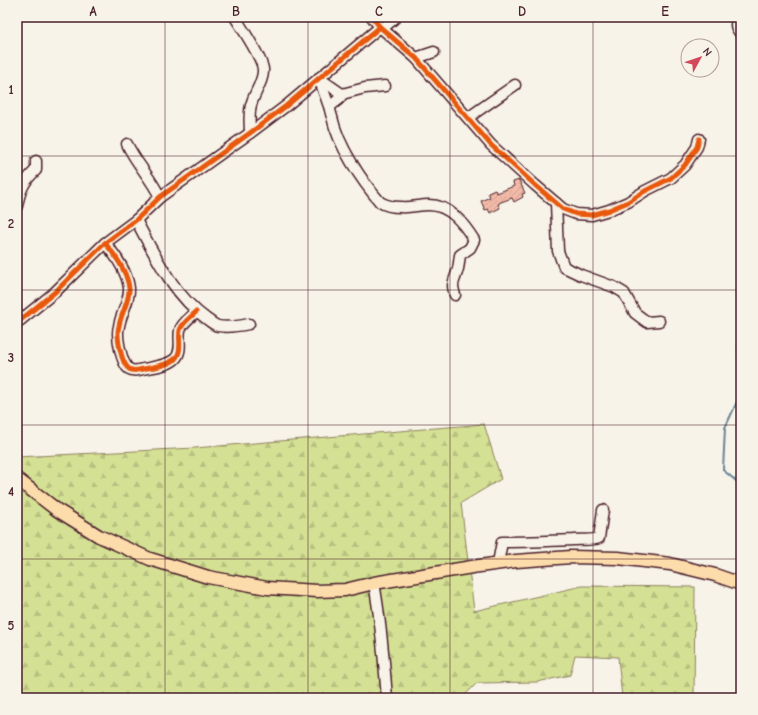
<svg xmlns="http://www.w3.org/2000/svg" width="758" height="715" font-family="'Comic Neue',sans-serif">
	<style>
		.forest { fill: url(#forest-firs); stroke: #8f8060 }
		.lines { fill: none; stroke-linecap: round; stroke-linejoin: round }
		.stream { stroke: #698396; stroke-width: 2 }
		.building { fill: url(#building-hatch); stroke: #4a1f2b }
		.minor-casing { stroke: #4a1f2b; stroke-width: 13 }
		.major-casing { stroke: #4a1f2b; stroke-width: 15 }
		.minor { stroke: #f7f3e8; stroke-width: 10 }
		.major { stroke: #fddcac; stroke-width: 12 }
		.cycleway-casing { stroke: #f7f3e8; stroke-width: 8 }
		.cycleway { stroke: #e8590c; stroke-width: 5 }
		.grid { fill: none; stroke: #4a1f2b; stroke-width: 1; stroke-opacity: 0.55 }
		.neatline { fill: none; stroke: #4a1f2b; stroke-width: 1.5 }
		.grid-label { font-size: 13px; text-anchor: middle; font-weight: bold; fill: #4a1f2b }
	</style>
	<defs>
		<pattern id="forest-firs" width="22" height="20" patternUnits="userSpaceOnUse"><rect width="22" height="20" fill="#d4e194"/><path d="M5 1l3.5 6h-7zM16 11l3.5 6h-7z" fill="#b8c180"/></pattern>
		<pattern id="building-hatch" width="6" height="6" patternUnits="userSpaceOnUse"><rect width="6" height="6" fill="#f2baa8"/><path d="M-1 1l2-2M0 6l6-6M5 7l2-2" fill="none" stroke="#d19f91"/></pattern>
	</defs>
	<rect width="100%" height="100%" fill="#f7f3e8"/>
	<filter id="ink" filterUnits="userSpaceOnUse"><feTurbulence type="fractalNoise" baseFrequency=".025" numOctaves="2"/><feDisplacementMap in="SourceGraphic" scale="8" xChannelSelector="R" yChannelSelector="G"/><feConvolveMatrix kernelMatrix="1 2 1 2 8 2 1 2 1" color-interpolation-filters="sRGB"/></filter>
	<g filter="url(#ink)">
		<path class="forest" d="M484,424L501,479L461,503L474,611L582,586L695,587L694,698H622L618,657L575,655L570,675L537,682L477,683L462,698H17V457L195,448Z"/>
		<g class="lines">
			<g class="stream">
				<path d="M741,250L739,260L741,268"/>
				<path d="M741,325L738,349L741,370"/>
				<path d="M741,393L725,428L723,470L741,485"/>
			</g>
		</g>
		<path class="building" d="M519,180L525,193L522,194L523,197L514,202L512,198L501,202L498,204L500,208L490,213L488,209L485,210L481,201L490,197L488,193L495,190L497,193L514,186L513,182Z"/>
		<g class="lines">
			<g class="minor-casing">
				<g id="minor">
					<path d="M235,17C242,28 262,58 263,69C264,80 255,92 252,102C248,112 250,123 250,133"/>
					<path d="M372,17L380,27L416,58L491,145L535,185L563,209L576,214L592,215L609,210L628,202L645,191L671,178L685,165L697,147L699,139"/>
					<path d="M738,17C735,25 735,27 741,34"/>
					<path d="M382,29L396,17"/>
					<path d="M416,58L434,52"/>
					<path d="M319,78L342,94C340,102 332,102 330,108C330,110 331,114 332,117C338,145 361,180 380,202C386,206 393,207 401,207C410,208 419,205 429,205C450,205 464,224 474,240L470,248L460,255C459,261 459,267 457,272C454,283 451,282 455,295"/>
					<path d="M319,78L330,109"/>
					<path d="M342,94L365,88L385,86"/>
					<path d="M469,117L515,85"/>
					<path d="M127,144C136,163 151,178 160,197"/>
					<path d="M556,203L558,251L564,267L581,275L614,287L624,293L635,313L647,322L659,321"/>
					<path d="M17,206C20,190 24,181 36,170V161"/>
					<path d="M136,220C155,256 174,296 208,320C211,322 214,325 218,326C228,328 239,326 249,324"/>
					<path d="M105,243C116,256 127,271 129,288C130,301 121,313 119,326C116,335 121,363 129,369C134,372 138,370 143,369C153,367 167,366 175,359C183,351 178,339 180,330C182,323 191,317 196,312"/>
					<path d="M17,323L55,292L105,243L136,220L160,197L250,133L286,106L380,27"/>
					<path d="M498,563L502,542C526,542 550,541 574,540C583,539 591,541 599,538L603,510"/>
					<path d="M374,583C381,621 384,659 387,698"/>
				</g>
			</g>
			<g class="major-casing">
				<path id="major" d="M17,479L57,510L99,536L150,559L208,577L267,588L317,591L345,590L374,583L472,567L516,561L571,557L618,558L670,564L715,575L741,584"/>
			</g>
			<use href="#minor" class="minor"/>
			<use href="#major" class="major"/>
			<g class="cycleway-casing">
				<g id="cycleway">
					<path d="M372,17L380,27L416,58L491,145L535,185L563,209L576,214L592,215L609,210L628,202L645,191L671,178L685,165L697,147L699,139"/>
					<path d="M105,243C116,256 127,271 129,288C130,301 121,313 119,326C116,335 121,363 129,369C134,372 138,370 143,369C153,367 167,366 175,359C183,351 178,339 180,330C182,323 191,317 196,312"/>
					<path d="M17,323L55,292L105,243L136,220L160,197L250,133L286,106L380,27"/>
				</g>
			</g>
			<use href="#cycleway" class="cycleway"/>
		</g>
	</g>
	<path class="grid" d="M165,17V698M308,17V698M450,17V698M593,17V698M17,156H741M17,290H741M17,425H741M17,559H741"/>
	<rect width="758" height="715" fill="none" stroke="#f7f3e8" stroke-width="44"/>
	<g transform="translate(700 58) rotate(50)"><circle r="19" fill="#f7f3e8" stroke="#b29e9c"/>
	<path d="M0-3L7 15L0 10L-7 15Z" fill="#d1495b"/>
	<text y="-6" font-size="11" font-weight="bold" text-anchor="middle" fill="#4a1f2b">N</text>
	</g>
	<rect x="22" y="22" width="714" height="671" class="neatline"/>
	<g class="grid-label">
		<text x="93" y="16">A</text>
		<text x="236" y="16">B</text>
		<text x="379" y="16">C</text>
		<text x="522" y="16">D</text>
		<text x="665" y="16">E</text>
		<text x="11" y="94">1</text>
		<text x="11" y="228">2</text>
		<text x="11" y="362">3</text>
		<text x="11" y="496">4</text>
		<text x="11" y="630">5</text>
	</g>
</svg>
